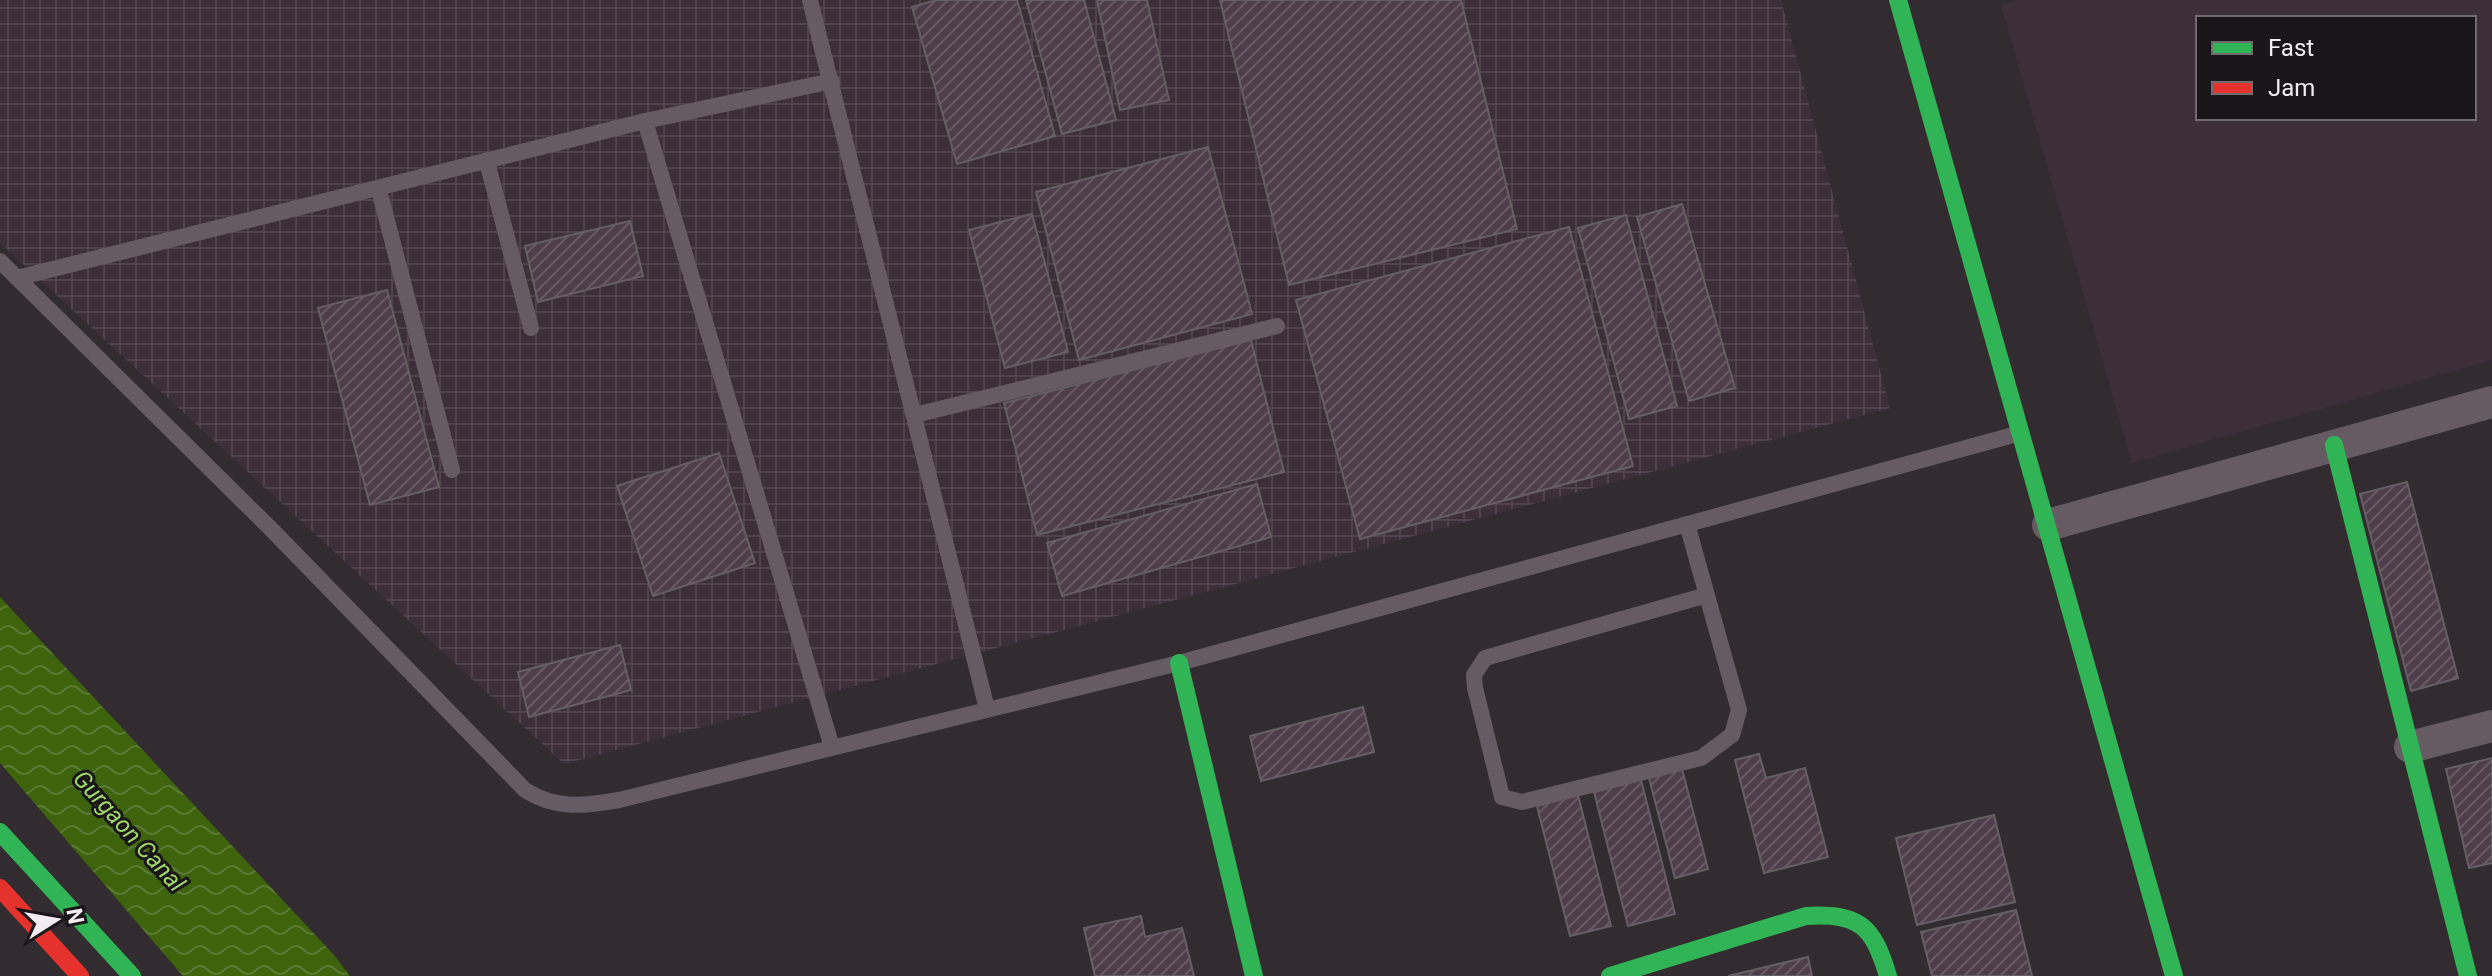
<svg xmlns="http://www.w3.org/2000/svg" width="2492" height="976" font-family="Roboto,sans-serif">
	<style>
		.built { fill: #3d2f39; fill-rule: evenodd }
		.industrial { fill: url(#industrial-grid) }
		.water { fill: url(#water-waves) }
		.building { fill: url(#building-hatch); stroke: #645f63; stroke-width: 2 }
		.lines { fill: none; stroke-linecap: round; stroke-linejoin: round }
		.lane { stroke: #665b63; stroke-width: 16 }
		.street { stroke: #665b63; stroke-width: 32 }
		.fast { stroke: #30b455; stroke-width: 18 }
		.jam { stroke: #e5322d; stroke-width: 18 }
		.labels { text-anchor: middle; stroke-width: 6; stroke-linejoin: round; paint-order: stroke }
		.water-label { font-size: 24px; font-style: italic; fill: #9fd969; stroke: #191518 }
	</style>
	<defs>
		<pattern id="industrial-grid" width="8" height="8" patternUnits="userSpaceOnUse" patternTransform="scale(2)"><rect width="8" height="8" fill="#3d2f39"/><path d="M0 4h8M4 0v8" fill="none" stroke="#50434c"/></pattern>
		<pattern id="water-waves" width="16" height="10" patternUnits="userSpaceOnUse" patternTransform="scale(2)"><rect width="16" height="10" fill="#3e630d"/><path d="M0 5q4-4 8 0t8 0" fill="none" stroke="#5a7a31"/></pattern>
		<pattern id="building-hatch" width="6" height="6" patternUnits="userSpaceOnUse" patternTransform="scale(2)"><rect width="6" height="6" fill="#4e3d4a"/><path d="M-1 1l2-2M0 6l6-6M5 7l2-2" fill="none" stroke="#685964"/></pattern>
	</defs>
	<rect width="100%" height="100%" fill="#322c30"/>
	<path class="built" d="M2019,0H2492V360L2132,463L2001,5ZM2198,18H2474V118H2198Z"/>
	<path class="industrial" d="M0,0H1781L1890,408L564,764L0,243Z"/>
	<path class="water" d="M0,597L334,955L350,976H183L0,763Z"/>
	<g class="building">
		<path d="M936,0H1017L1055,136L957,164L912,7Z"/>
		<path d="M1026,0H1084L1116,120L1062,134Z"/>
		<path d="M1097,0H1147L1169,100L1120,110Z"/>
		<path d="M1220,0H1461L1517,229L1289,285Z"/>
		<path d="M1208,147L1252,314L1079,360L1036,192Z"/>
		<path d="M1682,204L1735,388L1689,401L1637,217Z"/>
		<path d="M1032,214L1068,352L1005,368L969,230Z"/>
		<path d="M1626,215L1677,406L1629,419L1578,228Z"/>
		<path d="M630,221L643,276L538,302L525,246Z"/>
		<path d="M1569,227L1633,466L1360,539L1296,300Z"/>
		<path d="M387,290L439,487L370,505L318,308Z"/>
		<path d="M1251,340L1284,472L1037,535L1004,403Z"/>
		<path d="M719,453L755,563L653,596L617,486Z"/>
		<path d="M2407,482L2458,678L2411,691L2360,494Z"/>
		<path d="M1257,484L1271,537L1062,596L1047,543Z"/>
		<path d="M620,645L631,690L529,717L518,672Z"/>
		<path d="M1363,707L1374,752L1261,781L1250,736Z"/>
		<path d="M1759,754L1766,778L1805,768L1828,857L1764,873L1735,760Z"/>
		<path d="M2492,758V863L2469,868L2446,769Z"/>
		<path d="M1682,769L1708,869L1675,878L1649,778Z"/>
		<path d="M1641,780L1675,914L1628,926L1594,792Z"/>
		<path d="M1578,795L1611,926L1570,936L1537,806Z"/>
		<path d="M1994,815L2015,902L1917,925L1896,838Z"/>
		<path d="M2016,910L2032,976H1932L1921,932Z"/>
		<path d="M1141,916L1145,937L1182,928L1194,976H1095L1084,928Z"/>
		<path d="M1808,957L1812,976H1728Z"/>
	</g>
	<g class="lines">
		<g class="lane">
			<path d="M810,0L987,709"/>
			<path d="M645,121L832,747"/>
			<path d="M487,162L531,328"/>
			<path d="M379,190L452,470"/>
			<path d="M0,261L273,531L525,790C556,810 585,806 619,800L1179,663L2017,434"/>
			<path d="M17,278L645,121L832,81"/>
			<path d="M915,415L1277,326"/>
			<path d="M1687,524L1739,710L1732,735L1701,758L1522,802L1502,797L1475,688L1474,675L1485,658L1707,595"/>
		</g>
		<g class="street">
			<path d="M2048,525L2492,402"/>
			<path d="M2410,747L2492,726"/>
		</g>
		<g class="fast">
			<path d="M1898,0L2174,976"/>
			<path d="M2334,445L2468,976"/>
			<path d="M1179,663L1254,976"/>
			<path d="M0,832L132,976"/>
			<path d="M1610,976L1806,916C1860,913 1873,926 1888,976"/>
		</g>
		<path class="jam" d="M0,888L80,976"/>
	</g>
	<g class="labels">
		<g class="water-label">
			<text transform="translate(129 831) rotate(48)" y="8">Gurgaon Canal</text>
		</g>
	</g>
	<rect x="2196" y="16" width="280" height="104" fill="#191518" stroke="#706b6e" stroke-width="2"/>
	<rect x="2212" y="42" width="40" height="12" fill="#30b455" stroke="#706b6e" stroke-width="2"/>
	<text x="2268" y="56" font-size="24" fill="#f2ebf0">Fast</text>
	<rect x="2212" y="82" width="40" height="12" fill="#e5322d" stroke="#706b6e" stroke-width="2"/>
	<text x="2268" y="96" font-size="24" fill="#f2ebf0">Jam</text>
	<g transform="translate(56 920) rotate(79)" stroke="#191518" stroke-width="6" paint-order="stroke">
	<path d="M0-6L14 30L0 20L-14 30Z" fill="#f2ebf0"/>
	<text y="-12" font-size="22" font-weight="bold" text-anchor="middle" fill="#f2ebf0">N</text>
	</g>
</svg>
